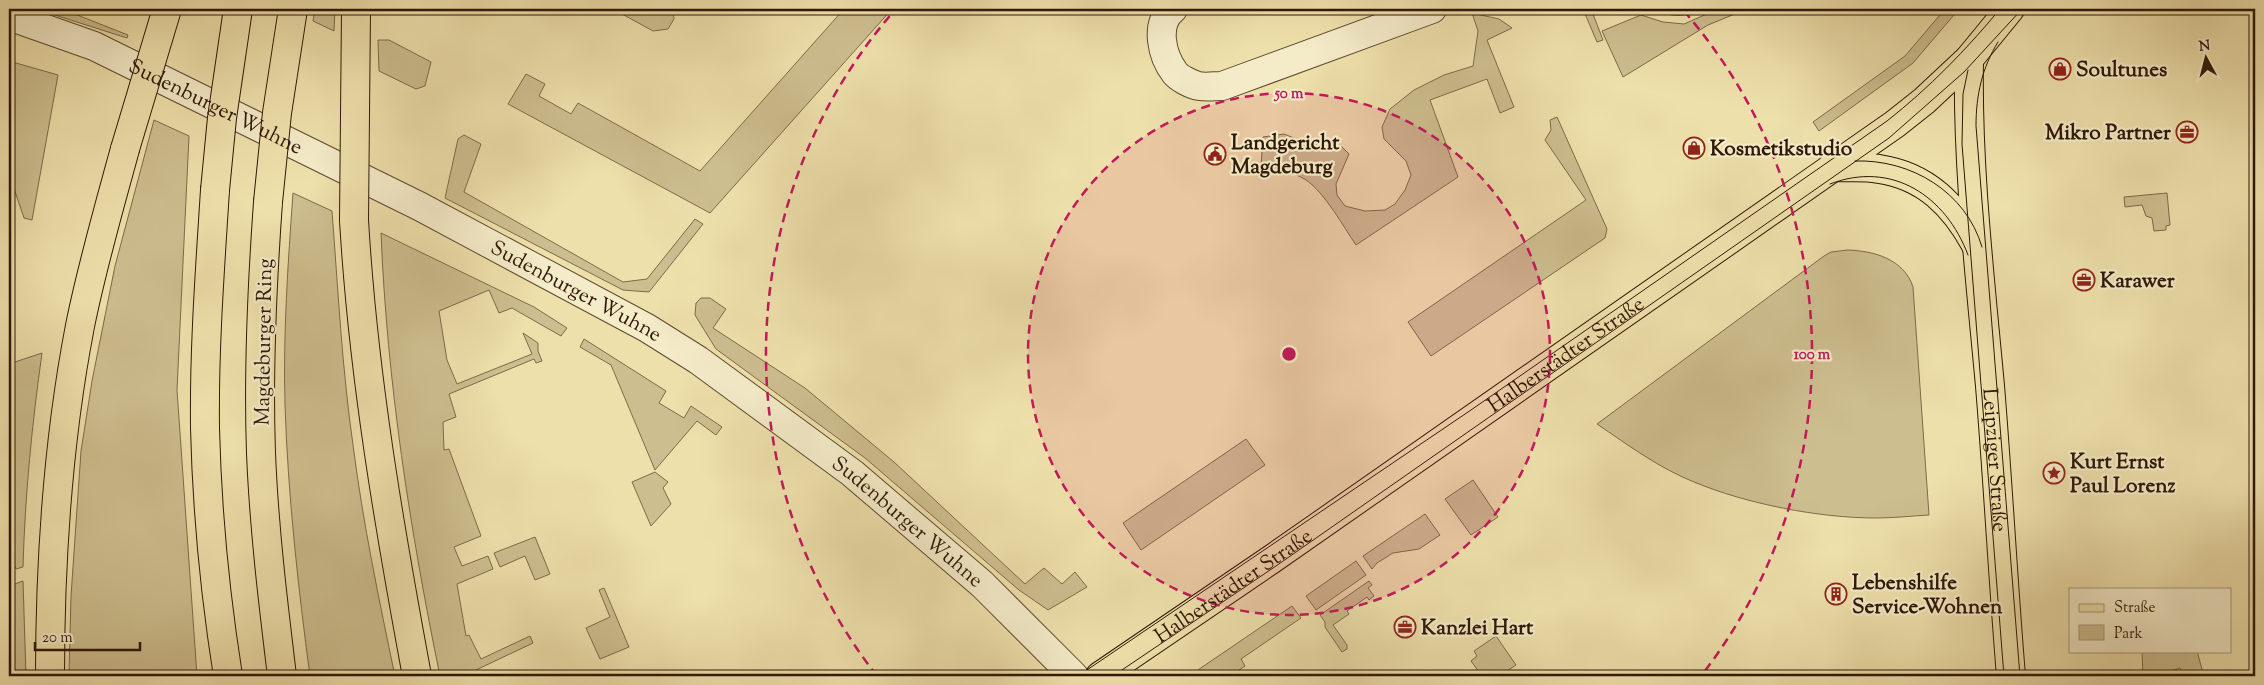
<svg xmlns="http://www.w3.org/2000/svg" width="2264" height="685" font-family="'Sorts Mill Goudy',serif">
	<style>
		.green { fill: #cdbe8f; stroke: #7e6a4a }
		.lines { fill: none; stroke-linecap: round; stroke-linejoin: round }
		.minor-casing { stroke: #5e492f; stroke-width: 30 }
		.major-casing { stroke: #2e1706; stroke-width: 30 }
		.highway-casing { stroke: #2e1706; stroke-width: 30 }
		.minor { stroke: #f4ebc8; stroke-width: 28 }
		.major { stroke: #eee0ab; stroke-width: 28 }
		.highway { stroke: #eee0ab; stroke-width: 28 }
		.tram { stroke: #2e1706; stroke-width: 1 }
		.highway-bridge-casing { stroke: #2e1706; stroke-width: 30; stroke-linecap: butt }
		.highway-bridge { stroke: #eee0ab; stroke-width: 28 }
		.ring { fill: none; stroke: #c2185b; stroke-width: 2.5; stroke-dasharray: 9 6 }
		.labels { text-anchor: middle; stroke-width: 4.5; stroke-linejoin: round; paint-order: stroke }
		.poi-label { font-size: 21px; font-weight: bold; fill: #2e1706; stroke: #f4ebc8; text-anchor: start }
		.street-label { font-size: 21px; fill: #2e1706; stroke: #f4ebc8 }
		.centre { fill: #c2185b; stroke: #f4ebc8; stroke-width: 2.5 }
		.ring-label { font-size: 15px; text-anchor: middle; font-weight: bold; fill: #c2185b; stroke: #f4ebc8; stroke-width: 4.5; stroke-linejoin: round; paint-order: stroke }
	</style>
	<rect width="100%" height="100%" fill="#eee0ab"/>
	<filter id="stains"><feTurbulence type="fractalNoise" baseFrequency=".004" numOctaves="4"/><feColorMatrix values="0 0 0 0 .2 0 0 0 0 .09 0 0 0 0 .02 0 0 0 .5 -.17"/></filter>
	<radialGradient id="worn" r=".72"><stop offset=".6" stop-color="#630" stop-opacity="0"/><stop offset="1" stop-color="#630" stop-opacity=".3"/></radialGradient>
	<g class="green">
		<path d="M36,9H62L128,35L127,38Z"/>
		<path d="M315,9H335L334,31L313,21Z"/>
		<path d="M613,9H673L674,19L668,29L653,31Z"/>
		<path d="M844,9H892L710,213L508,104L526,74L545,84L539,96L571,114L578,103L700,171Z"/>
		<path d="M1583,9H1591L1603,40L1597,42Z"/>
		<path d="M1651,9H1704C1684,18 1671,17 1651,9Z"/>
		<path d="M1718,9H1747L1708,25L1623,77L1602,31L1641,15L1663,22L1684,24Z"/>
		<path d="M1945,9H1959L1913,63L1819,131L1813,122L1905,56Z"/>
		<path d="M1472,13L1499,19L1512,28L1487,40L1514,107L1500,113L1487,79L1430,100L1458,177L1356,245C1343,226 1325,193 1306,180C1292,171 1276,169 1261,166L1263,137L1284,134L1304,142L1342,147L1349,154L1336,184L1337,195L1345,206L1365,211L1385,210L1395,204L1405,190L1411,175L1406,161L1384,139L1382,127L1390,109L1414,90L1444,75L1473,66L1478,31Z"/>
		<path d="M378,40H389L431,62L425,86L416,89L379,71Z"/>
		<path d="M9,61L58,75L32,220L24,218L9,174Z"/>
		<path d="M1557,117L1607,229L1605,238L1431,356L1408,322L1586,200L1545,140L1551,130L1550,120Z"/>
		<path d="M154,120L189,136L177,390L197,676H69L71,596L81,451L92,381L115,266Z"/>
		<path d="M464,135L481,144L464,192L623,282L647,279L695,219L703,224L649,292L623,290L445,198L458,139Z"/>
		<path d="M293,193L332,211C338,289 342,368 353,445C363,523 379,600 395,676H310C298,586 288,496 285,405C283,334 288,263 293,193Z"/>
		<path d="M2167,193L2170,225L2166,226V230L2154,231L2152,218L2146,216L2142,205L2125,207L2124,197Z"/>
		<path d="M381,233L534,307L567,328L561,336L512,308L499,313L489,290L439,311L447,360L457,384L532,354L523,333L538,343V351L542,361L536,363L534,359L449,394L456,417L443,422L444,450L449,449L481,536L454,547L462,566L488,556L493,569L457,584L466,636L469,635L481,659L530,636L533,643L476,670L478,676H440C410,530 387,382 381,233Z"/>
		<path d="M1848,250C1874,251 1904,259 1913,287L1929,515C1911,516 1893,518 1876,518C1819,518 1747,504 1694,482C1659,468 1628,445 1597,424L1824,256L1831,252Z"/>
		<path d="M701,298H710L726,309L713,328L805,388L894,462L1025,584L1044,568L1062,584L1075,572L1087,587L1048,610L1019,590L865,458L716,349L695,315L696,303Z"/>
		<path d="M584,339L666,391L659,403L684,418L691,406L722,427L716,435L697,421L655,470L611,365L580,347Z"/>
		<path d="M42,353C32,424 25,495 23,567L16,569L9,551V364Z"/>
		<path d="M1246,439L1265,465L1141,550L1123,523Z"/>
		<path d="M655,472L668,482L663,488L671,504L651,526L632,482Z"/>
		<path d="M1473,480L1498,517L1471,535L1445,499Z"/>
		<path d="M1425,514L1440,535L1419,549L1393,553L1377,563L1372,569L1363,556Z"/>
		<path d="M535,537L550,574L535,580L525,556L500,567L494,553Z"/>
		<path d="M1356,561L1366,575L1316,610L1306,596Z"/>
		<path d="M23,581L26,676H9V586Z"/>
		<path d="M1369,581L1372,585L1368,588L1374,596L1369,600L1367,597L1347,611L1349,614L1333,625L1347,645V649L1342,652L1325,627V622L1320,615Z"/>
		<path d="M604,588L629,647L600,659L586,628L610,617L599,590Z"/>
		<path d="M1292,606L1301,618L1241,659L1245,666L1230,676H1189Z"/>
		<path d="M1496,636L1516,665L1499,676H1473L1479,672L1471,661L1477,656L1474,651Z"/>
		<path d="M2145,651H2197L2203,673L2183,676L2180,668L2158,676H2143L2142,652Z"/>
	</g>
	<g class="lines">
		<g class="minor-casing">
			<g id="minor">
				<path d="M1173,9C1154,24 1162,56 1175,73C1179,78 1189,83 1195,85C1202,88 1214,86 1222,86L1432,9"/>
				<path id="s1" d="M9,16L94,46L419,206L647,328L698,360L852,473L982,584L1074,676"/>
			</g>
		</g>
		<g class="major-casing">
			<g id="major">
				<path id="s2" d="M1969,59C1967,168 1980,277 1990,386C1998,483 2003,580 2011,676"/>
				<path d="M1832,167C1847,168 1864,166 1879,169C1926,176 1954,205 1976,245"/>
				<path id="s3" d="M1100,676L1272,559L1895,124L1924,101L1969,59L2010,9"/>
			</g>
		</g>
		<g class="highway-casing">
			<g id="highway">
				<path d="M215,190C210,269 204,348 205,428C207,511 215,594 228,676"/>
				<path d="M268,202C262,286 258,369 261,453C264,528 273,602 282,676"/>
				<path d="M354,220C363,374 389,525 417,676"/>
				<path d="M50,676C50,560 58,440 80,326C92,266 109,208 125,149"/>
			</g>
		</g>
		<use href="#minor" class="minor"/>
		<use href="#major" class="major"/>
		<use href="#highway" class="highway"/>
		<g class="tram">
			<path d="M1998,42C1982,68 1976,95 1976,126L2020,676"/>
			<path d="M1968,70L1963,94L1962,144L2004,676"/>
			<path d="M1855,161C1911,159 1966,192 1982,247"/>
			<path d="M1830,184C1892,160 1946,196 1968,255"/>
			<path d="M1078,676L1471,410L1887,121C1929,88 1966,50 2000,9"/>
			<path d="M1113,676L1276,566L1889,138L1964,72L2022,9"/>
		</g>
		<g class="highway-bridge-casing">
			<g id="highway-bridge">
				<path d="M125,149L167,9"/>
				<path d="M215,190L222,118L238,9"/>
				<path d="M268,202L277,113L293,9"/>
				<path d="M354,220L356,9"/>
			</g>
		</g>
		<use href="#highway-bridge" class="highway-bridge"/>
	</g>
	<circle cx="1289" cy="354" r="261" fill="#c2185b" fill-opacity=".12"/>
	<g class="ring">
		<circle cx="1289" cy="354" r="261"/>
		<path d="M877 676A523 523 0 0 1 894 11M1684 11A523 523 0 0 1 1701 676"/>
	</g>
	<defs>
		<g id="shop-ring" transform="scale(1.125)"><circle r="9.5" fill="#f4ebc8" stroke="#8f2418" stroke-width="1.5"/><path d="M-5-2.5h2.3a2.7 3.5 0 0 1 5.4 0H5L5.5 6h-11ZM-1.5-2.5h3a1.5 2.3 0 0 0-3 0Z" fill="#8f2418"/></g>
		<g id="office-ring" transform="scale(1.125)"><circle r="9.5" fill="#f4ebc8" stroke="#8f2418" stroke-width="1.5"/><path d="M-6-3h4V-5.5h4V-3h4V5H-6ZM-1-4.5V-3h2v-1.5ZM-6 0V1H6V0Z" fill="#8f2418"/></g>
		<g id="civic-ring" transform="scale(1.125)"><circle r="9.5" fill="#f4ebc8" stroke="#8f2418" stroke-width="1.5"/><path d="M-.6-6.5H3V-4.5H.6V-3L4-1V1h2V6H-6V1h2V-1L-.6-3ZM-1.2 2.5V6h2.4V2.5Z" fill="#8f2418"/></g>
		<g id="sight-ring" transform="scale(1.125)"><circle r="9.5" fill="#f4ebc8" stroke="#8f2418" stroke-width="1.5"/><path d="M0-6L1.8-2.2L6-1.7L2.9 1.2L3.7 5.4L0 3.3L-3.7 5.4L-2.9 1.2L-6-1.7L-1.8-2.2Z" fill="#8f2418"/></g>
		<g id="building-ring" transform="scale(1.125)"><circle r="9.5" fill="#f4ebc8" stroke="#8f2418" stroke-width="1.5"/><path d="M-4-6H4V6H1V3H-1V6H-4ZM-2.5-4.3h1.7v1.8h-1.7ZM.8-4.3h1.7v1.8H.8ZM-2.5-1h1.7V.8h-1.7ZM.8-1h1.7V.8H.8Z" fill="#8f2418"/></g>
	</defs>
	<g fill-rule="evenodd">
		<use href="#shop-ring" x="2060" y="69"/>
		<use href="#office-ring" x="2187" y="132"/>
		<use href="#shop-ring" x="1694" y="148"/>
		<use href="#civic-ring" x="1215" y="154"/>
		<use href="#office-ring" x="2084" y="280"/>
		<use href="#sight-ring" x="2054" y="473"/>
		<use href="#building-ring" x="1836" y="594"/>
		<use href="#office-ring" x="1405" y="627"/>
	</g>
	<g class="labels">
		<g class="poi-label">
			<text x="2076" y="76">Soultunes</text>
			<text x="2171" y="139" text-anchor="end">Mikro Partner</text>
			<text x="1231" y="149">Landgericht<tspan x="1231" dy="24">Magdeburg</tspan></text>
			<text x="1710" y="155">Kosmetikstudio</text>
			<text x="2100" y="287">Karawer</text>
			<text x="2070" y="468">Kurt Ernst<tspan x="2070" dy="24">Paul Lorenz</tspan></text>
			<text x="1852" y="589">Lebenshilfe<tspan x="1852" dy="24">Service-Wohnen</tspan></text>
			<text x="1421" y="634">Kanzlei Hart</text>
		</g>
		<g class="street-label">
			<text dy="7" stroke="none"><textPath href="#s1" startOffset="226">Sudenburger Wuhne</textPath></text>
			<text dy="7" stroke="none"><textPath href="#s1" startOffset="631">Sudenburger Wuhne</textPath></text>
			<text transform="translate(263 342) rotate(-89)" y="7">Magdeburger Ring</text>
			<text dy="7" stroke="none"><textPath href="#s3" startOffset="566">Halberstädter Straße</textPath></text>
			<text dy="7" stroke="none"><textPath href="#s2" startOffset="402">Leipziger Straße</textPath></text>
			<text dy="7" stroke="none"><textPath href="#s1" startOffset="1036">Sudenburger Wuhne</textPath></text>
			<text dy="7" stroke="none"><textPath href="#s3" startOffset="161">Halberstädter Straße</textPath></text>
		</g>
	</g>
	<circle cx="1289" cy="354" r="8" class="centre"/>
	<g class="ring-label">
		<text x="1289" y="98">50 m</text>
		<text x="1812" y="359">100 m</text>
	</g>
	<rect width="2264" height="685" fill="none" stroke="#eee0ab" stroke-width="30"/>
	<rect x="10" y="10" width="2244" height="665" fill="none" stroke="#2e1706" stroke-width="2.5"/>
	<rect x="15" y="15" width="2234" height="655" fill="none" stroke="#2e1706"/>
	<rect x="2069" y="588" width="162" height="65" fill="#f4ebc8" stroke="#a5967a"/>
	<rect x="2079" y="604" width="25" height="8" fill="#eee0ab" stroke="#a5967a"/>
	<text x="2114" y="612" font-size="15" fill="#2e1706">Straße</text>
	<rect x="2079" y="625" width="25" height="15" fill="#cdbe8f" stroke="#a5967a"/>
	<text x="2114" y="638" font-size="15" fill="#2e1706">Park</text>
	<g transform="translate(2206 58) rotate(353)" stroke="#f4ebc8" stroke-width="4" paint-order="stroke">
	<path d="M0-4L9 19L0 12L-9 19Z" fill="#2e1706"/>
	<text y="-8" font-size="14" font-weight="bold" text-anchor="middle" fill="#2e1706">N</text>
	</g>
	<path d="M35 642v8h105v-8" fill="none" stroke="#2e1706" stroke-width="2.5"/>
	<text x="42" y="642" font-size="15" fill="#2e1706" stroke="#f4ebc8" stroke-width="4" paint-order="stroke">20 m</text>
	<rect width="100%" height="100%" filter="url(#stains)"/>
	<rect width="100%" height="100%" fill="url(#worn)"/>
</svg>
